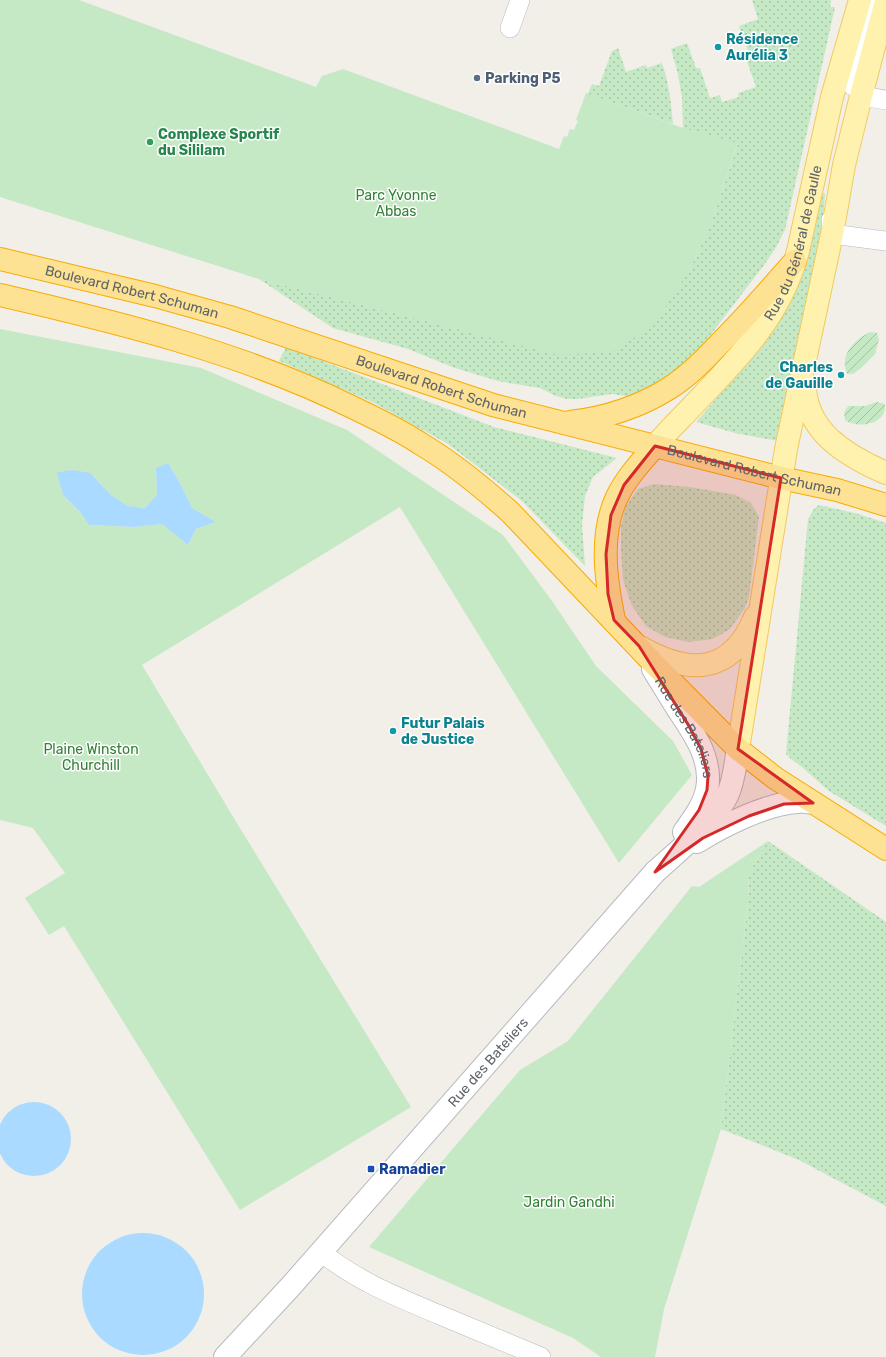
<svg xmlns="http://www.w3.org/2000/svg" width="886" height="1357" font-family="Rubik,sans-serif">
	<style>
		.grass { fill: url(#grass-dots) }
		.park { fill: #c5e8c5; fill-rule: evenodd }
		.garden { fill: url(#garden-furrows) }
		.water { fill: #aadaff }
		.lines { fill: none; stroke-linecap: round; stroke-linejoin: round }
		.street-casing { stroke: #b5b8bc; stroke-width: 20 }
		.secondary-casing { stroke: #b6babf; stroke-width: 24 }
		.primary-casing { stroke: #f2c960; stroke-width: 24 }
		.highway-casing { stroke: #f9ab00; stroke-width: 24 }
		.street { stroke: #fff; stroke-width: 19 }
		.secondary { stroke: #fff; stroke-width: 22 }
		.primary { stroke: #fff2af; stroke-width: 22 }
		.highway { stroke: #fde293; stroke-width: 22 }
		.marked { fill: #d62828; fill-opacity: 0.2; stroke: #d62828; stroke-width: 3; stroke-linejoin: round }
		.culture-dot { fill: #0f9aa8; stroke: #fff; stroke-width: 1.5 }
		.service-dot { fill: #5c6f8a; stroke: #fff; stroke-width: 1.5 }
		.leisure-dot { fill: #2e9e5b; stroke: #fff; stroke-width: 1.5 }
		.transit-dot { fill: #1a4fb4; stroke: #fff; stroke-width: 1.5 }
		.labels { text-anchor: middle; stroke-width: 3; stroke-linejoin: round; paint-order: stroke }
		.culture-label { font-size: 14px; font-weight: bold; fill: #0d838f; stroke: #fff; text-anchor: start }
		.service-label { font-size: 14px; font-weight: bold; fill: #4e5e75; stroke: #fff; text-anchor: start }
		.leisure-label { font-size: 14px; font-weight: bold; fill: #27864d; stroke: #fff; text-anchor: start }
		.park-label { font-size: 14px; fill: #348238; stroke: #fff }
		.street-label { font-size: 14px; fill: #5f6368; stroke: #fff }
		.transit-label { font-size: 14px; font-weight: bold; fill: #164399; stroke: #fff; text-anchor: start }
	</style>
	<defs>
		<pattern id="grass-dots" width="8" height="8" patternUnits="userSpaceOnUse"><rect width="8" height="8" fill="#c5e8c5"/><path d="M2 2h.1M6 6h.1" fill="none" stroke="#a3c0a4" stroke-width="1.8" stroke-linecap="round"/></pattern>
		<pattern id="garden-furrows" width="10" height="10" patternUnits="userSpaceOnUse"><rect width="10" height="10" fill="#c5e8c5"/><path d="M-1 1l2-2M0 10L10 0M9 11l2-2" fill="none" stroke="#a3c0a4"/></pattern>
	</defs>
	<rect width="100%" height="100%" fill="#f1efe8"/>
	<g class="grass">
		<path d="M752,0H831L830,7H835L785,230L775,249L764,265L702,346L684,365L657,385L634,397L612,394L578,399H567L556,396L540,388L498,381L455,368L408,349L333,328L259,279L561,355L689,271L710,227L738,144L683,128L682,97L678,74L671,49L687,43L696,68H700L710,98L720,95L722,102L739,97L738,93L756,87L744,53L748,51L739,26L758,19Z"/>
		<path d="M618,48L626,72L646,65L647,68L662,63C669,83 671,103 673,124L588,94L592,84L599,86L612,51Z"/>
		<path d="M822,193H825L822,244L778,441L735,433L696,422L767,341L790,303L805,261Z"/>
		<path d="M286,347L494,427L617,458L593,477L585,496L582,525L585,566L522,501L448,444L372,402L279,361Z"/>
		<path d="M654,484L690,487L736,495L751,503L759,517L749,597L745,608L730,629L713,639L688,642L665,637L646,626L632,606L623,580L621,549V526L626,506L638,489Z"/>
		<path d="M819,505L855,513L886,523V826L829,791L802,767L791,759L786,754L808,519L814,509Z"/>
		<path d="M768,841L886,922V1206L799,1160L721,1129L748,903L749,873Z"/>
	</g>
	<g class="park">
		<path d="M0,0H79L316,87L322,76L343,69L559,149L564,136L567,137L570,129L574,130L578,121L576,120L586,93L683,128L738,143L710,227L689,271L654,325L612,352L558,355L259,279L0,197Z"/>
		<path d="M0,329L201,368L347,430L503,535L552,601L596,666L673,741L692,775L619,863L400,507L142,665L235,820L411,1107L240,1210L64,926L49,935L25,898L65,873L33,828L0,820ZM168,463L180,483L192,508L216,522L196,529L188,545L162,524L134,527L89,525L80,512L63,495L58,472L72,470L94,477L111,495L128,506L145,508L157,495L156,468Z"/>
		<path d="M768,841L749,873L748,903L721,1129L664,1309L655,1357H601L573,1338L369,1247L520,1070L568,1041L692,886L699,887Z"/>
	</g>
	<g class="garden">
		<path d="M870,332L877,333L879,339L875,354L861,368L853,374H847C846,370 844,365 845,361C846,348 859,337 870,332Z"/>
		<path d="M877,402L885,404C885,408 885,413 882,416C874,426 854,427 845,420L844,413L848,406H865Z"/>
	</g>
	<g class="water">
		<path d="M168,463L180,483L192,508L216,522L196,529L188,545L162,524L134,527L89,525L80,512L63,495L57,472L72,470L90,473L111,495L128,506L145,508L157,495L156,468Z"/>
		<circle cx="34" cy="1139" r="37"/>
		<circle cx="143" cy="1294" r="61"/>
	</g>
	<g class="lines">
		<g class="street-casing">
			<g id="street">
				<path d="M510,28L520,0"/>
				<path d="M853,86L874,0"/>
				<path d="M861,96L886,100"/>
				<path d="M831,220L832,234L886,241"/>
				<path d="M321,1252C357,1281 397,1297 440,1315C473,1329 507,1343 541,1357"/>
			</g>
		</g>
		<g class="secondary-casing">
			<g id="secondary">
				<path id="s1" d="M653,669C661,682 669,695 677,708C693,732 713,759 707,789C704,805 693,819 684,832"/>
				<path d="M697,842C722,826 768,803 798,802C803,801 808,802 813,803"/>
				<path id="s2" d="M225,1357L291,1286L655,872C677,852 714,822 727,796C734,782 735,765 738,749"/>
			</g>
		</g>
		<g class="primary-casing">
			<g id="primary">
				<path d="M805,383C804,431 847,456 886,473"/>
				<path id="s3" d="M655,446C663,437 671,428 680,419C728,368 780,322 798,251L832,97L860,0"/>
				<path d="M640,647C689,675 731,675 755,617"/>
				<path d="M738,749L786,449L832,234L844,165L861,96L886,1"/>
			</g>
		</g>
		<g class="highway-casing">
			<g id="highway">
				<path id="s4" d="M0,259L155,296L230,317L493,405L781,478L837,490L886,505"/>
				<path d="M0,295C121,323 243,353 354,408C377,419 400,430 421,444C453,463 482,487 510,512L658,668L738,749L775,778L886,849"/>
				<path d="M570,422C604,418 639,407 668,389C689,376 706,358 723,340C748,315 771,288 795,261"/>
				<path d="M614,620C606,581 599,535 617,497C626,478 641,462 655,446"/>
			</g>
		</g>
		<use href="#street" class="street"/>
		<use href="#secondary" class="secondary"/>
		<use href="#primary" class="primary"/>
		<use href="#highway" class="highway"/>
	</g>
	<path class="marked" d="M655,446L781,478L738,749L813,803L784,804L749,816L703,838L655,872L699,810L707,790L708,776L701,749L689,726L639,646L614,620L608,594L606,554L611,515L624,485Z"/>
	<g class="culture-dot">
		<circle cx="718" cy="47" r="4"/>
		<circle cx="841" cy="375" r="4"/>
		<circle cx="393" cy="731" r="4"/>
	</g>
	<circle class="service-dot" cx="477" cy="78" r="4"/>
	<circle class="leisure-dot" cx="150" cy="142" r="4"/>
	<rect class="transit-dot" x="367" y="1165" width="8" height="8" rx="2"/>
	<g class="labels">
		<g class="culture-label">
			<text x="726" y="44">Résidence<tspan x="726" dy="16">Aurélia 3</tspan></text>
			<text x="833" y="372" text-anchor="end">Charles<tspan x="833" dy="16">de Gauille</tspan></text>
			<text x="401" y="728">Futur Palais<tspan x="401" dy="16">de Justice</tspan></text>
		</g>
		<g class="service-label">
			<text x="485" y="83">Parking P5</text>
		</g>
		<g class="leisure-label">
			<text x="158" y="139">Complexe Sportif<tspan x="158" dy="16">du Sililam</tspan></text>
		</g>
		<g class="park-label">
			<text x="396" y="200">Parc Yvonne<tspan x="396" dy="16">Abbas</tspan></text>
			<text x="91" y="754">Plaine Winston<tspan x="91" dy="16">Churchill</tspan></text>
			<text x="569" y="1207">Jardin Gandhi</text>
		</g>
		<g class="street-label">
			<text dy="5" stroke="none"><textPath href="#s3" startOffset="251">Rue du Général de Gaulle</textPath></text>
			<text dy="5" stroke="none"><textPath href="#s4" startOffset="136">Boulevard Robert Schuman</textPath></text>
			<text dy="5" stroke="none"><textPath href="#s4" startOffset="460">Boulevard Robert Schuman</textPath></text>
			<text dy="5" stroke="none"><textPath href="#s4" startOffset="784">Boulevard Robert Schuman</textPath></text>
			<text dy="5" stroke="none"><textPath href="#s1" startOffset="67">Rue des Bateliers</textPath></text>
			<text dy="5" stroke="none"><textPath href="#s2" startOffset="395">Rue des Bateliers</textPath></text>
		</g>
		<g class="transit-label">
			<text x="379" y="1174">Ramadier</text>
		</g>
	</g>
</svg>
